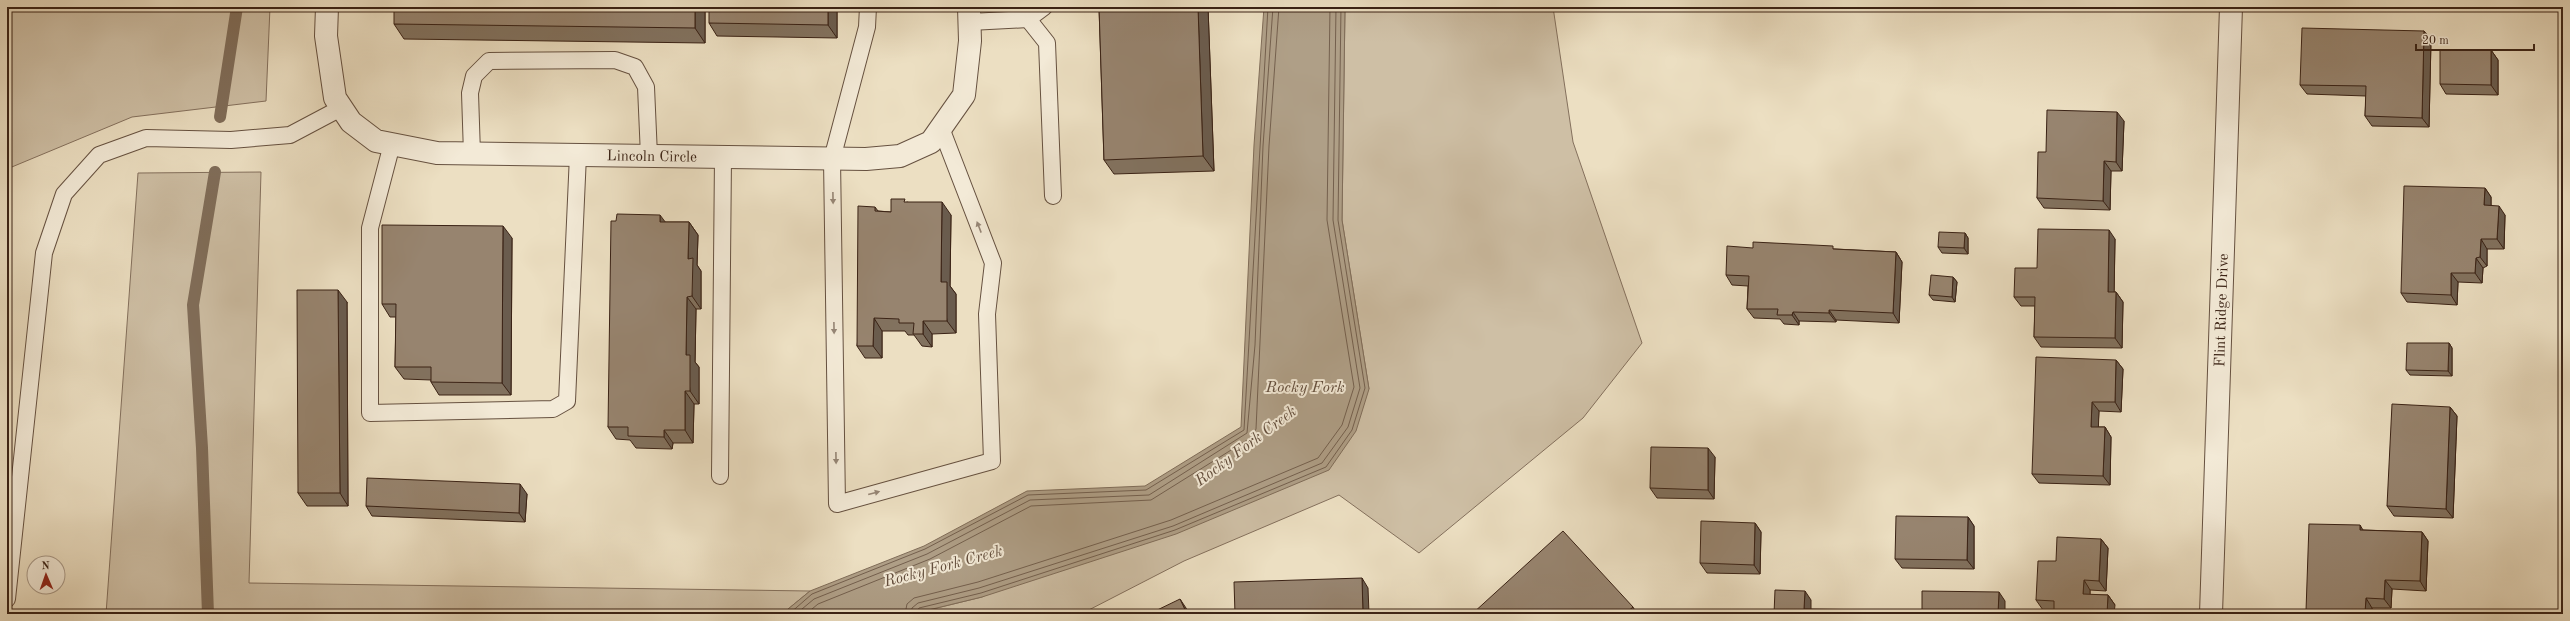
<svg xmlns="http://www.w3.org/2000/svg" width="2570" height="621" font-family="'Old Standard TT',serif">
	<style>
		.green { fill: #cebfa5; stroke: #84705d }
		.water { fill: #af9f87; stroke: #806d59 }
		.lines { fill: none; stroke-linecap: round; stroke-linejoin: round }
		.shore { stroke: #74604e; stroke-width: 1 }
		.stream { stroke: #806d59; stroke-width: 12 }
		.lane-casing { stroke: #665140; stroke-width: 18 }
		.street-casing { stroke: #665140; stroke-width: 24 }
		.lane { stroke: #f3ead7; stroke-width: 16 }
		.street { stroke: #f3ead7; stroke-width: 22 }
		.wall { fill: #82725f; stroke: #3a2215 }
		.shaded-wall { fill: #6a5c4e; stroke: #3a2215 }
		.building { fill: #97846f; stroke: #3a2215 }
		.oneway { fill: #968676 }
		.labels { text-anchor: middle; stroke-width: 4; stroke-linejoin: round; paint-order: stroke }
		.street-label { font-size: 15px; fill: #3a2215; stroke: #f3ead7 }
		.water-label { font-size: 16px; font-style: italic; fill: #634e3d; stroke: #f3ead7 }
	</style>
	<rect width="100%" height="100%" fill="#ecdfc2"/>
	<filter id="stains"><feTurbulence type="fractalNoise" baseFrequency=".005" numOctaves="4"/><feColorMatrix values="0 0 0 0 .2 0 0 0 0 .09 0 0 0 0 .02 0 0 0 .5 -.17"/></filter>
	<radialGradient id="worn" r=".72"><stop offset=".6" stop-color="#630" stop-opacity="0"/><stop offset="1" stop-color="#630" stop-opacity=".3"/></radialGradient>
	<g class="green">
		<path d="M7,7H270L266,101L132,117L7,169Z"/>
		<path d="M1345,7H1553L1573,142L1642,343L1583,418L1419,553L1339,495L1184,561L1081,614H912L982,597L1369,389L1342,220Z"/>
		<path d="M261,172L249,583L810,591L782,614H106L138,173Z"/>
	</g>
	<path class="water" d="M1264,7H1345L1342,220L1369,389L1356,431L1329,470L1176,534L982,597L912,614H782L810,591L924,546L1027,491L1145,486L1241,427L1254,145Z"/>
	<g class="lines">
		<g class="shore">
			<path d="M789,614L812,594L925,549L1028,495L1146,490L1244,430L1268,7"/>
			<path d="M796,614L814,599L927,554L1030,500L1149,495L1247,433L1255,345L1263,146L1273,7"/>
			<path d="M806,614L818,604L930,559L1031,506L1151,500L1252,437L1256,429L1269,146L1279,7"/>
			<path d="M905,614L907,604L914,598L978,582L1171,520L1318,458L1342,425L1354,387L1327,220L1330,7"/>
			<path d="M911,614L912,608L918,603L979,588L1173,526L1322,463L1348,427L1360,388L1333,220L1336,7"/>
			<path d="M916,614L919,608L981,593L1175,530L1326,467L1352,430L1365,388L1338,220L1341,7"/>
		</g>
		<g class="stream">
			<path d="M220,117L237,7"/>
			<path d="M208,614L202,448L193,305L215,172"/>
		</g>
		<g class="lane-casing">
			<g id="lane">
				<path d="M868,7L867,27L832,159L837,504L992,461L987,314L993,263L941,128"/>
				<path d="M1028,19L1047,43L1053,196"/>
				<path d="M970,22L1028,19L1044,7"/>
				<path d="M392,144L370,228V413L553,409L567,401L578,155"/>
				<path d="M472,154L470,93L474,76L489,61L615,60L635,67L646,87L649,156"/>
				<path d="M720,476L723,157"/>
				<path d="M7,599L44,253L64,194L99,155L146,138L231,140L290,135L341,108"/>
			</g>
		</g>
		<g class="street-casing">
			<g id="street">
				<path id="s1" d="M327,7L326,36L335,98L351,122L376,141L437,153L866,159L900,156L931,142L964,95L970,41L969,7"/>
				<path id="s2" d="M2211,614L2231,7"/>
			</g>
		</g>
		<use href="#lane" class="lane"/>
		<use href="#street" class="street"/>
	</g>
	<g class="wall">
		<path d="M705,7V43L404,39L394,24Z"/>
		<path d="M837,7V38L717,36L709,23Z"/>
		<path d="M1099,7H1208L1214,171L1114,174L1104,160Z"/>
		<path d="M2424,31L2431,40L2429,127L2372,126L2365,116L2366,96L2307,94L2300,85Z"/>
		<path d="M2491,50L2498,60V95L2446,94L2440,84Z"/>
		<path d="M2124,121L2122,171H2111L2110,210L2044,208L2037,198L2046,152Z"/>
		<path d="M2485,188L2491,197V205L2505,215L2504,249H2487V266L2483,268L2482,283L2458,282L2457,305L2407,302L2401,293Z"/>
		<path d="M907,202L951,215L950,286L956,294V333L932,334V347L922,346L914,335H908L905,331H882V358H865L857,346L875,207L878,211L891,212Z"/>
		<path d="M665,222H689L698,235L697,265L701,271V309H696L695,362L699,367V404H694L693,443H673L672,449L636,448L630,440L616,439L608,427Z"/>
		<path d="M1965,233L1968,238V254L1942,253L1938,247Z"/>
		<path d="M512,238L511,395H439L431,382V380L404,379L395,367L396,317H390L382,304Z"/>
		<path d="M2115,239L2114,292H2116L2123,302L2122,348L2041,347L2034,337L2035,306H2021L2014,297L2037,268Z"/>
		<path d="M1753,248L1835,249L1896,252L1902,262L1899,323L1836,320V322L1799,321V325L1784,324L1780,319L1754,318L1747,309L1748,286L1732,285L1726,275Z"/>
		<path d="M1953,277L1957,282L1955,302L1933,300L1929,295Z"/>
		<path d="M347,302L348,506H307L298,493Z"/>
		<path d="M2449,343L2452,348V376L2410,375L2406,370Z"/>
		<path d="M2116,360L2123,369L2121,412L2099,411L2098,427H2105L2111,437L2110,485L2039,483L2032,474Z"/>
		<path d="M2450,407L2457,416L2453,518L2394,516L2387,506Z"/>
		<path d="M1715,457L1714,499L1657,498L1650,488Z"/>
		<path d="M527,494L525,522L372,516L366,506Z"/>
		<path d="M1968,517L1974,526V569L1902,568L1895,559Z"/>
		<path d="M1755,523L1761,532L1760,574L1707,573L1700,563Z"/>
		<path d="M2363,530L2422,532L2428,541L2426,591L2392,589L2391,608H2372V614H2308L2306,611Z"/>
		<path d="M2101,539L2108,548L2106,591L2090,590V595H2108L2115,605L2054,610H2043L2036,600L2056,561Z"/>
		<path d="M1633,607L1637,614H1472Z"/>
	</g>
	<g class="shaded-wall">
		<path d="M695,7H705V43L695,28Z"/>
		<path d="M828,7H837V38L828,25Z"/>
		<path d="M1198,7H1208L1214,171L1203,156Z"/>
		<path d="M2424,31L2431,40L2429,127L2422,118Z"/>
		<path d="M2491,50L2498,60V95L2491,85Z"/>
		<path d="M2117,112L2124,121L2122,171L2116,162Z"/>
		<path d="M2104,161L2111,171L2110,210L2103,201Z"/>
		<path d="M2485,188L2491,197V214L2484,205Z"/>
		<path d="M942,202L951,215L950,286L956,294V333L947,321L941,282Z"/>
		<path d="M2499,206L2505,215L2504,249L2497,239Z"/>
		<path d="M660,215L669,227L660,222Z"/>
		<path d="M689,222L698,235L697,265L701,271V309L692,296L688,259Z"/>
		<path d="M503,226L512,238L511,395L502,383Z"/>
		<path d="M2109,230L2115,239L2114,301L2108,292Z"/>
		<path d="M1965,233L1968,238V254L1964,248Z"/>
		<path d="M2481,239L2487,249V266L2480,257Z"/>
		<path d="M1896,252L1902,262L1899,323L1893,313Z"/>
		<path d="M2476,258L2483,268L2482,283L2475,273Z"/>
		<path d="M2451,273L2458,282L2457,305L2451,295Z"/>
		<path d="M1953,277L1957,282L1955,302L1952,297Z"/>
		<path d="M338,290L347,302L348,506L340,493Z"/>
		<path d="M2116,292L2123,302L2122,348L2115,338Z"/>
		<path d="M687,297L696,309L695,362L699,367V404L690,391L686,355Z"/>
		<path d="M1829,310L1836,320V322L1829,313Z"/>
		<path d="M1793,312L1799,321V325L1792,315Z"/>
		<path d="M874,318L882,331V358L873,346Z"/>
		<path d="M923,321L932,334V347L923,334Z"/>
		<path d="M2449,343L2452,348V376L2448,371Z"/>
		<path d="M2116,360L2123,369L2121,412L2115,402Z"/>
		<path d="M685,391L694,404L693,443L685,430Z"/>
		<path d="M2092,402L2099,411L2098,437L2091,427Z"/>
		<path d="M2450,407L2457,416L2453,518L2446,509Z"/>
		<path d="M2105,427L2111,437L2110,485L2103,476Z"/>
		<path d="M664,430L673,443L672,449L664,437Z"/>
		<path d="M1708,448L1715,457L1714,499L1708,490Z"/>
		<path d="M520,484L527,494L525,522L519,513Z"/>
		<path d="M1968,517L1974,526V569L1967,560Z"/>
		<path d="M1755,523L1761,532L1760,574L1754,565Z"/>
		<path d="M2360,525L2366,535L2360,530Z"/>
		<path d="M2422,532L2428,541L2426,591L2420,581Z"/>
		<path d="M2101,539L2108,548L2106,591L2099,581Z"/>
		<path d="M1362,578L1368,588L1369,614H1363Z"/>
		<path d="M2084,580L2090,590V604L2083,594Z"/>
		<path d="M2385,580L2392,589L2391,608L2384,599Z"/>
		<path d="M1805,591L1811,600V614L1804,609Z"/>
		<path d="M1999,592L2005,601V614H1998Z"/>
		<path d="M2108,595L2115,605L2114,614H2107Z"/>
		<path d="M2366,598L2372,608V614H2366L2365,613Z"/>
		<path d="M1180,599L1186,608L1189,614H1187Z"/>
	</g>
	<g class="building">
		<path d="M394,7H695V28L394,24Z"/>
		<path d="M709,7H828V25L709,23Z"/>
		<path d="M1099,7H1198L1203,156L1104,160Z"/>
		<path d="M2302,28L2424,31L2422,118L2365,116L2366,86L2300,85Z"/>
		<path d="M2440,50H2491V85L2440,84Z"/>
		<path d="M2047,110L2117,112L2116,162L2104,161L2103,201L2037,198L2038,152H2046Z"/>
		<path d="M2404,186L2485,188L2484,205L2499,206L2497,239H2481L2480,257L2476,258L2475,273H2451V295L2401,293Z"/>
		<path d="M891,199H905L904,202H942L941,282H947V321H923V334H913L914,323H899V319L874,318L873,346H857L858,206L875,207V211L891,212Z"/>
		<path d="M617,214L660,215V222H689L688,259L693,258L692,296L687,297L686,355H690V391H685V430H664V437L628,436V427H608L611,221H616Z"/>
		<path d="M382,225L503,226L502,383L431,382V367H395L396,304H382Z"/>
		<path d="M2038,229L2109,230L2108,292H2116L2115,338L2034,337L2035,297H2014L2015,268H2037Z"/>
		<path d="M1939,232L1965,233L1964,248L1938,247Z"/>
		<path d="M1753,242L1833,246V249L1896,252L1893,313L1829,310V313L1793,312L1792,315H1777L1778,309H1747L1749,276L1726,275L1727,246L1753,248Z"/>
		<path d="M1931,275L1953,277L1952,297L1929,295Z"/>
		<path d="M297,290H338L340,493H298Z"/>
		<path d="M2407,343H2449L2448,371L2406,370Z"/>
		<path d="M2036,357L2116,360L2115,402H2092L2091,427H2105L2103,476L2032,474Z"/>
		<path d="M2392,404L2450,407L2446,509L2387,506Z"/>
		<path d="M1651,447L1708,448V490L1650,488Z"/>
		<path d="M367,478L520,484L519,513L366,506Z"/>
		<path d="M1896,516L1968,517L1967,560L1895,559Z"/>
		<path d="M1701,521L1755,523L1754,565L1700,563Z"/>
		<path d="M2309,524L2360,525V530L2422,532L2420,581L2385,580L2384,599L2366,598L2365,613L2306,611Z"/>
		<path d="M1563,531L1633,607L1625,614H1472Z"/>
		<path d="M2057,537L2101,539L2099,581L2084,580L2083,594L2108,595L2107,614H2054V601L2036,600L2038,561H2056Z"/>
		<path d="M1362,578L1363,614H1235L1234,582Z"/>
		<path d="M1775,590L1805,591L1804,609L1883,610V614H1774Z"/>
		<path d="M1922,591L1999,592L1998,614H1922Z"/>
		<path d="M1180,599L1187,614H1149Z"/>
		<path d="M1651,611L1737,612V614H1651Z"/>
	</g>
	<defs><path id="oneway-solid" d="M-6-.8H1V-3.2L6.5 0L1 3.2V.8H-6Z"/></defs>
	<g class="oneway">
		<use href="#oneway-solid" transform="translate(833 198) rotate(89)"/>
		<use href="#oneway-solid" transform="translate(979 227) rotate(-111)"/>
		<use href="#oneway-solid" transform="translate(834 328) rotate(89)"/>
		<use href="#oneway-solid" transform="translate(836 458) rotate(89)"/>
		<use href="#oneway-solid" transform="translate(874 493) rotate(-15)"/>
	</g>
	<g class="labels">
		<g class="street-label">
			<text dy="5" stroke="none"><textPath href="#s1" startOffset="429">Lincoln Circle</textPath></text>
			<text dy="5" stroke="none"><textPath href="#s2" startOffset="304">Flint Ridge Drive</textPath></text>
		</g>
		<g class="water-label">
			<text x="1305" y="392">Rocky Fork</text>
			<text transform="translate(1245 445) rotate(-37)" y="6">Rocky Fork Creek</text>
			<text transform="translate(943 565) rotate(-15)" y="6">Rocky Fork Creek</text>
		</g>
	</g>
	<rect width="2570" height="621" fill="none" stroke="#ecdfc2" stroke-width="24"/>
	<rect x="8" y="8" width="2554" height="605" fill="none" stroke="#3a2215" stroke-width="2"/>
	<rect x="12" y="12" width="2546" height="597" fill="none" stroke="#3a2215"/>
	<g transform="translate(46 575) rotate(358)"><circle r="19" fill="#f3ead7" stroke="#a99a89"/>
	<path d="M0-3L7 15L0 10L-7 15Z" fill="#8f2418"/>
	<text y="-6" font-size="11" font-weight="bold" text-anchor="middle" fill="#3a2215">N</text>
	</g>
	<path d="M2416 44v6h118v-6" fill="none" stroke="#3a2215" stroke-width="2"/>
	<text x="2422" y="44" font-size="12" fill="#3a2215" stroke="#f3ead7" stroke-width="3" paint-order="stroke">20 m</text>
	<rect width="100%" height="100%" filter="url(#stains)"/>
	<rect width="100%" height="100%" fill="url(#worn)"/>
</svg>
